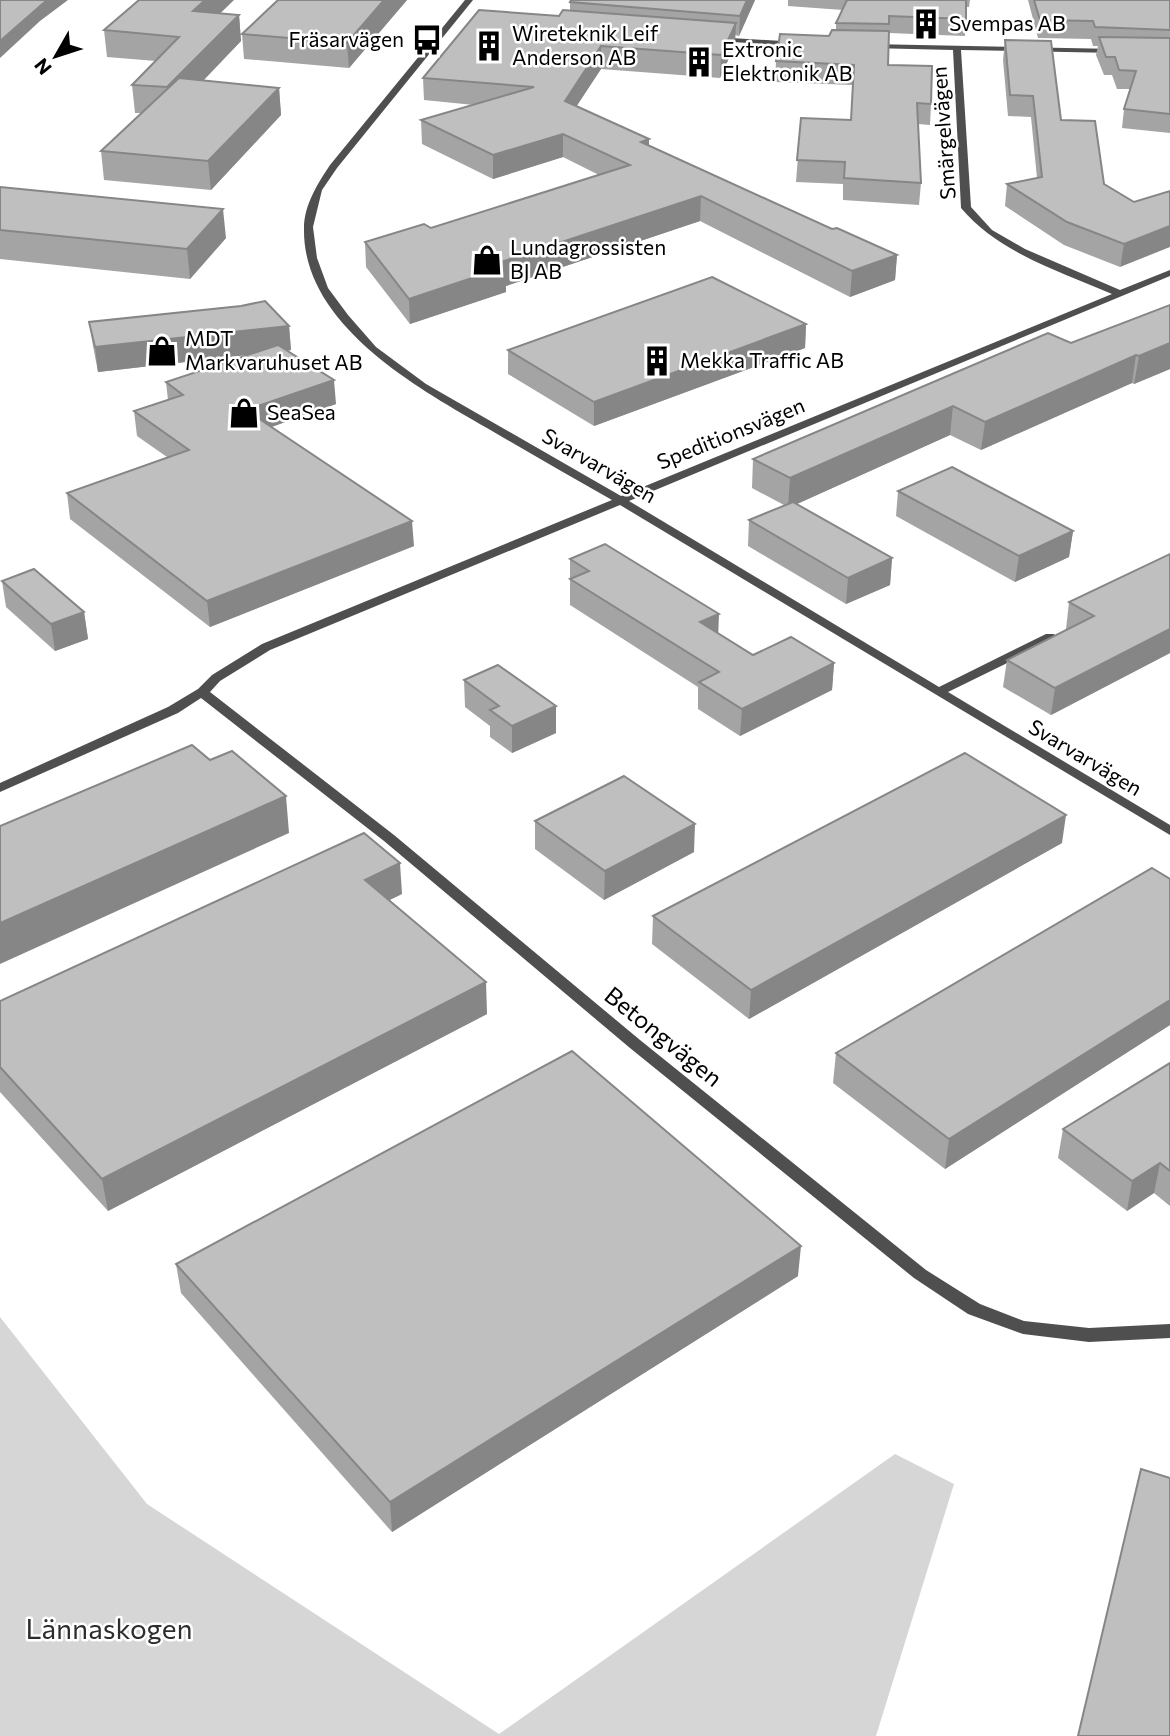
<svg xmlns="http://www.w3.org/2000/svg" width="1170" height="1736" font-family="Commissioner,sans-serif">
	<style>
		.green { fill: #d6d6d6 }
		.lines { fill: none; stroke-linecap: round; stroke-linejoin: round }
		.minor { fill: #4f4f4f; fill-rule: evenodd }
		.wall { fill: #a4a4a4 }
		.shaded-wall { fill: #868686 }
		.building { fill: #bfbfbf; stroke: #868686; stroke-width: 2 }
		.labels { text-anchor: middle; stroke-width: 5; stroke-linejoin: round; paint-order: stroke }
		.far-poi-label { font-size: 21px; fill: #000; stroke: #fff; text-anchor: start }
		.far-street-label { font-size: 21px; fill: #000; stroke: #fff }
		.street-label { font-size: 24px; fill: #000; stroke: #fff }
		.near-park-label { font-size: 28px; fill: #2d2d2d; stroke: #fff }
	</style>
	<rect width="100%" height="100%" fill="#fff"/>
	<path class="green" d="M0,1317L147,1504L499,1734L895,1454L954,1484L876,1736H0Z"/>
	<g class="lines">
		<g class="minor">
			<path d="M465,0H473L337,168L322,190L313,227L317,258L328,288L348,315L376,347L426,384L621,496L1112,294C1059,271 999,253 961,208L953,50L870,48L866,46L870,44L1116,49L1120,51L1116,53L961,50L971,207L992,230L1025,249L1120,290L1170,270V276L629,501L939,687L1046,634H1054L1056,637L1054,640L948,692L1170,825V835L620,505L270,650L220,681L210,692L394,835L640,1040L926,1270L980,1304L1024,1321L1089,1328L1170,1324V1338L1089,1342L1023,1334L968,1314L914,1278L630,1048L384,841L201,698L178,713L0,792V783L168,707L198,689L212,675L262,644L612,500C570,476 528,452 487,428C416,387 302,324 304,228C304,205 318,183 330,165Z"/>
			<path d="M714,37L798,42L802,44L798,46L717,41H714Z"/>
		</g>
	</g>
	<g class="wall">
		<path d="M278,0H407L349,68L244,59L242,34Z"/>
		<path d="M571,0H755L739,36L735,35V45L720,78L601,69L576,106L649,139V146L832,229L897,255L895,280L850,297L700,221L506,286V292L410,324L366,267L365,242L431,228L599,175L563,157L493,179L422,144L421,120L474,105L424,100L423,78L570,10V2Z"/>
		<path d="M788,0H970L969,7H966L965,36L889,33L888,65L931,104L930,125L918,124L921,183L919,205L843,200V184L796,182L801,118L851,120L853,85L775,82L776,61L829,36L836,30V23L843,10L788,6Z"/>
		<path d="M1028,0H1170V133L1122,128L1124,109L1130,89H1117L1112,75H1104L1096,55L1098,46H1093L1091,39L1038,38Z"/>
		<path d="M220,13L239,15L241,41L203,81L279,88L281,115L211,190L104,180L101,151L142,113H135L132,85L156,61L107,57L104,30Z"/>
		<path d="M1005,40L1104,184L1134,202L1120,267L1064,245L1005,206L1007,184L1037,178L1031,117L1008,116L1003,60Z"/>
		<path d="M0,187L226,238L190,279L0,259Z"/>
		<path d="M1170,305V369L1134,384L1132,383L981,450L950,435L797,504L892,558L890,585L846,604L748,546L749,520L784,505L752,488L753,459L1071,343Z"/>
		<path d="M89,322L289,326L291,350L288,351L336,404L271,427L414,546L210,627L70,519L67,493L167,457L137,436L134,411L168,400L166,382L246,355L98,372L93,346Z"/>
		<path d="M806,324L805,348L594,426L508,374V350Z"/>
		<path d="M898,491L1073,531L1069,557L1015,582L896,516Z"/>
		<path d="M1170,554V653L1051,715L1003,687L1007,660L1067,630L1066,629L1069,602Z"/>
		<path d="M570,559L718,633L753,655L834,663L832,690L740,736L698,709V687L570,605Z"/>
		<path d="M2,581L84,612L88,639L55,651L6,607Z"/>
		<path d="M464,680L556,733L512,753L490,737V726L465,707Z"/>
		<path d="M535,821L694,852L604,900L535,849Z"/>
		<path d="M1062,843L749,1019L652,944L653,916Z"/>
		<path d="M1170,879V1025L945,1169L833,1083L836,1053Z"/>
		<path d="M402,894L389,900L487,1014L108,1211L0,1092V1001Z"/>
		<path d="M1170,1063V1206L1154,1193L1127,1211L1058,1158L1063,1129Z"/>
		<path d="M176,1264L798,1276L392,1532L181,1293Z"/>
	</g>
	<g class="shaded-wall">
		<path d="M47,0H68L40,21L0,58V41Z"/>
		<path d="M205,0H234L196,37L193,11Z"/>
		<path d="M384,0H407L349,68L347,43Z"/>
		<path d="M747,0H755L739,36L740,16Z"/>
		<path d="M239,15L241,41L170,115L167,87Z"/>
		<path d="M736,23L735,45L720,78L721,55Z"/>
		<path d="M601,46V69L565,124V101Z"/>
		<path d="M279,88L281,115L211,190L208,161Z"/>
		<path d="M563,134V157L493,179V155Z"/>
		<path d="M649,139V163L641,142Z"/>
		<path d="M701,196L700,221L506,286V292L410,324L409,299L498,263Z"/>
		<path d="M223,209L226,238L190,279L187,249Z"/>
		<path d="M1170,226V247L1120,267L1124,244Z"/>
		<path d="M897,255L895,280L850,297L852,271Z"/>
		<path d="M806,324L805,348L594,426V402Z"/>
		<path d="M289,326L291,350L98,372L95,347Z"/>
		<path d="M1170,343V369L1134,384L1139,356Z"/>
		<path d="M1136,355L1132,383L981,450L985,422Z"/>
		<path d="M334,380L336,404L249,435L246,410Z"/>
		<path d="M953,406L950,435L788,508L790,478Z"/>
		<path d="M412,521L414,546L210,627L207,601Z"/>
		<path d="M1073,531L1069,557L1015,582L1019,556Z"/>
		<path d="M892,558L890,585L846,604L848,578Z"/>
		<path d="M84,612L88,639L55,651L51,624Z"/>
		<path d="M719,614L718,640L700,622Z"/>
		<path d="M1170,629V653L1051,715L1055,688Z"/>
		<path d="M834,663L832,690L740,736L742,709Z"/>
		<path d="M556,706V733L512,753V726Z"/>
		<path d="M286,796L289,833L0,964V923Z"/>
		<path d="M1066,815L1062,843L749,1019L751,990Z"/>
		<path d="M695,824L694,852L604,900L605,871Z"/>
		<path d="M400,863L402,894L367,911L365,880Z"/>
		<path d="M486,982L487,1014L108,1211L102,1179Z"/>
		<path d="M1170,1000V1025L945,1169L949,1139Z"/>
		<path d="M1160,1163L1154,1193L1127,1211L1132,1181Z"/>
		<path d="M801,1246L798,1276L392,1532L390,1502Z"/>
	</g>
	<g class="building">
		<path d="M0,0H47L0,41Z"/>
		<path d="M139,0H205L193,11L239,15L167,87L132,85L179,37L104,30Z"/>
		<path d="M278,0H384L347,43L242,34Z"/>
		<path d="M571,0H747L740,16L570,2Z"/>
		<path d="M847,0H966V19L889,16V24L836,23Z"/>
		<path d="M1034,0H1170V30L1095,27L1093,21L1040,20Z"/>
		<path d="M479,10L559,16L563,10L736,23L721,55L601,46L565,101L649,139L641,142L832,229L837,228L897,255L852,271L701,196L498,263L505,267L409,299L365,242L424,224L431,228L630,165L563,134L493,155L421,120L534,87L423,78Z"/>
		<path d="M832,30L889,31L888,65L932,66L931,104L917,103L921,183L844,178L845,162L797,160L801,118L851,120L854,65L776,61L780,34L829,36Z"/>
		<path d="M1099,37L1170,38V114L1124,109L1136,71L1119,70L1115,57H1106Z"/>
		<path d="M1005,40L1051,41L1061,120L1095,121L1104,184L1134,202L1170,191V226L1124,244L1067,222L1007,184L1042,177L1033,96L1010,95Z"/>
		<path d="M179,78L279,88L208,161L101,151Z"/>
		<path d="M0,187L223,209L187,249L0,230Z"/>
		<path d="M712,277L806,324L594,402L508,350Z"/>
		<path d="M265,301L289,326L95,347L89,322L241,306Z"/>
		<path d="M1170,305V343L1139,356L1136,355L985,422L953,406L790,478L753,459L1048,333L1071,343Z"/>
		<path d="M278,345L334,380L246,410L412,521L207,601L67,493L189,450L134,411L183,395L166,382Z"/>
		<path d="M952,467L1073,531L1019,556L898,491Z"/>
		<path d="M793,502L892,558L848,578L749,520Z"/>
		<path d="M605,544L719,614L700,622L753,655L791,637L834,663L742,709L699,682L719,672L570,579L589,571L570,559Z"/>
		<path d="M1170,554V629L1055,688L1007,660L1094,616L1069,602Z"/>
		<path d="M34,569L84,612L51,624L2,581Z"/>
		<path d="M498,665L556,706L512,726L490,710L499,706L464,680Z"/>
		<path d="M192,745L210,760L232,751L286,796L0,923V826Z"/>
		<path d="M965,753L1066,815L751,990L653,916Z"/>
		<path d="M624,776L695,824L605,871L535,821Z"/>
		<path d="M364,833L400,863L365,880L486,982L102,1179L0,1067V1001Z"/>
		<path d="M1152,868L1170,879V1000L949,1139L836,1053Z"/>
		<path d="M572,1051L801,1246L390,1502L176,1264Z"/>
		<path d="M1170,1063V1171L1160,1163L1132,1181L1063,1129Z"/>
		<path d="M1141,1469L1170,1478V1736H1078Z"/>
	</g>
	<defs>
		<g id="building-bare" transform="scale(2.415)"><path d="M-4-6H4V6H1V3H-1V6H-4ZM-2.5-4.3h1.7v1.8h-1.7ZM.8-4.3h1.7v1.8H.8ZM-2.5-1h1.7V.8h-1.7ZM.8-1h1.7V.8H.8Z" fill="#000" stroke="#fff" stroke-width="2.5" paint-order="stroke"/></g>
		<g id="bus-bare" transform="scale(2.415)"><path d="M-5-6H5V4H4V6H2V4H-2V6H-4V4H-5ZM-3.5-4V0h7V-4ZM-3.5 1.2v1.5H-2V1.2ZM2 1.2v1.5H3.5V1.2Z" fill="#000" stroke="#fff" stroke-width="2.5" paint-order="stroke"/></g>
		<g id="shop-bare" transform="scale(2.415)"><path d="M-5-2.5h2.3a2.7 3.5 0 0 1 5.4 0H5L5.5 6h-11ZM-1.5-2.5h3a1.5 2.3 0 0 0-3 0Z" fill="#000" stroke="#fff" stroke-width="2.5" paint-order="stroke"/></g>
	</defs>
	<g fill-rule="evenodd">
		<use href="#building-bare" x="926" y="24"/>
		<use href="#bus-bare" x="427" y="40"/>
		<use href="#building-bare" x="489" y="46"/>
		<use href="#building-bare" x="699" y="62"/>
		<use href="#shop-bare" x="487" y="260"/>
		<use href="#shop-bare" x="162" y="351"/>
		<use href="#building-bare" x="657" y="361"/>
		<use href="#shop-bare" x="244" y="413"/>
	</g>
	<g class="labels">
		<g class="far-poi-label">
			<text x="949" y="31">Svempas AB</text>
			<text x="512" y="41">Wireteknik Leif<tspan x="512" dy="24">Anderson AB</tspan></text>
			<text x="404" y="47" text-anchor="end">Fräsarvägen</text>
			<text x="722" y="57">Extronic<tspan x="722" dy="24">Elektronik AB</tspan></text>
			<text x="510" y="255">Lundagrossisten<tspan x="510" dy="24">BJ AB</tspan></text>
			<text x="185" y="346">MDT<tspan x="185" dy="24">Markvaruhuset AB</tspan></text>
			<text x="680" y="368">Mekka Traffic AB</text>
			<text x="267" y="420">SeaSea</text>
		</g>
		<g class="far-street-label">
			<text transform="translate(944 133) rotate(-94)" y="7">Smärgelvägen</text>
			<text transform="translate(731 434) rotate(-22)" y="7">Speditionsvägen</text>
			<text transform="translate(599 466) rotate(30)" y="7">Svarvarvägen</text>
			<text transform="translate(1085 758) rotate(31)" y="7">Svarvarvägen</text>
		</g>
		<g class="street-label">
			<text transform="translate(663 1037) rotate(39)" y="8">Betongvägen</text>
		</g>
		<g class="near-park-label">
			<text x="109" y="1639">Lännaskogen</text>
		</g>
	</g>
	<g transform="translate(56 56) rotate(231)" stroke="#ffffff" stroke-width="5" paint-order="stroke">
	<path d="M0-5L12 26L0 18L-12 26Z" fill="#000000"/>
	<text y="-10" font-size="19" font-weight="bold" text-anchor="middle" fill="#000000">N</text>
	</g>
</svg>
